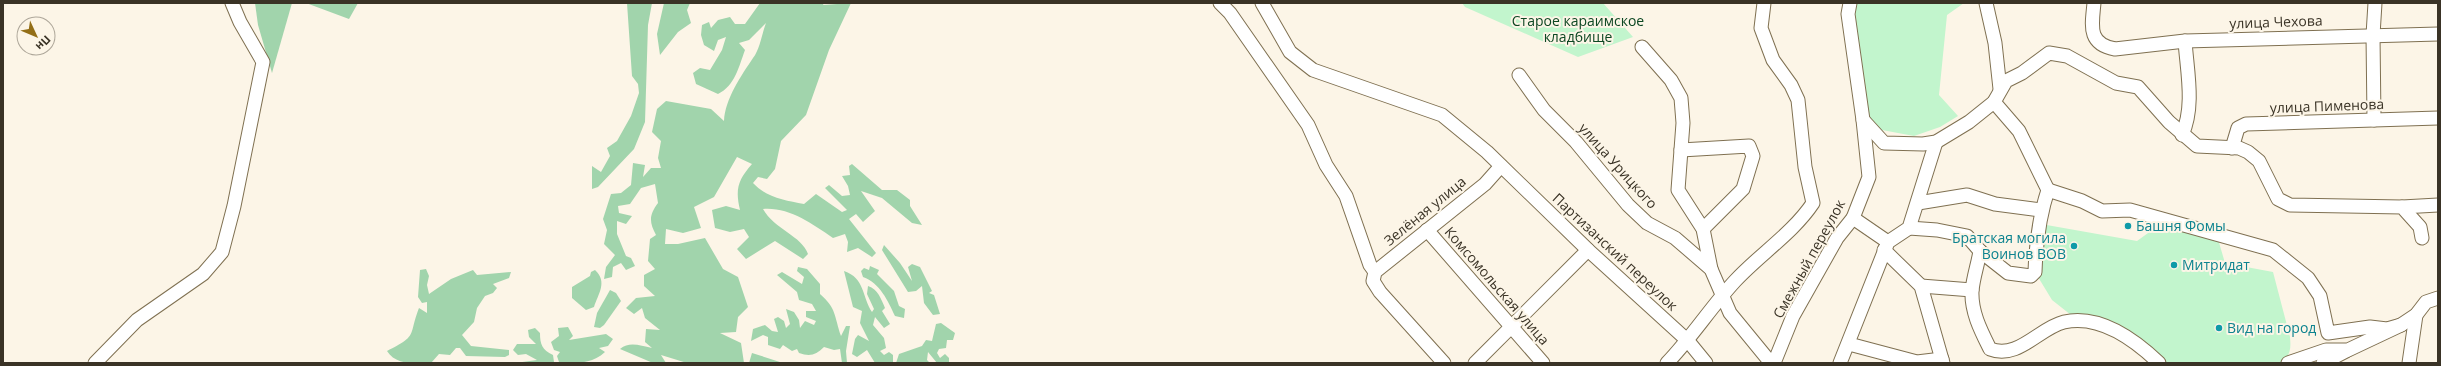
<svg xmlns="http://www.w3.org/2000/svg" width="2441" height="366" font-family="'Open Sans',sans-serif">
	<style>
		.green { fill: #c2f5cd }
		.forest { fill: #a1d4ac }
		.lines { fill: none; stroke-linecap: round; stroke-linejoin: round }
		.minor-casing { stroke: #7f7051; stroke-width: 15 }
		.minor { stroke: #fff; stroke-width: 13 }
		.culture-dot { fill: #0f9aa8; stroke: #fcf5e7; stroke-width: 1.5 }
		.labels { text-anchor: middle; stroke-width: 4; stroke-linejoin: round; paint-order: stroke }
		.park-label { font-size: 14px; fill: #0c4722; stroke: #fcf5e7 }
		.street-label { font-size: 14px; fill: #3a3326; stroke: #fcf5e7 }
		.culture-label { font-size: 14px; fill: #0d838f; stroke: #fcf5e7; text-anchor: start }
	</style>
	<rect width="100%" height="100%" fill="#fcf5e7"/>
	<g class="green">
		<path d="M1462,3H1603L1633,37L1578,57L1465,7Z"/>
		<path d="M1853,3H1964L1947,15L1939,95L1958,116L1940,127L1914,136L1882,130L1865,114Z"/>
		<path d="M2041,224L2137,241L2155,228L2182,229L2218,239L2225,263L2273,272L2290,337C2291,348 2291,356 2280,363H2161C2134,340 2108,313 2071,315L2052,300L2035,272Z"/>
	</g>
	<g class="forest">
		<path d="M255,3H292L272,73L258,25Z"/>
		<path d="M306,3H358L349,19Z"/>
		<path d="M627,3H652L648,25L645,122L634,149L598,187L592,189V166L601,172L610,156L607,148L617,141L631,116L639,93L638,84L632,76Z"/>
		<path d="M664,3H690L687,10L691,23L678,32L660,55L657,34Z"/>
		<path d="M760,3H824L823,5L851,3L829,50L806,115L781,141L775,169L767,179L758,177L753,183C767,198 785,200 804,204L816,194L842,212L847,210L825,188L829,185L842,196L850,195L848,186L842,176L850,175L849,166L852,164L882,190H897L910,200V206L922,225L912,223L882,198L861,191L875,211L863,222L856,214L849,219L876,253L872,257L858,248L847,252L848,242L845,234L833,238C811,223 789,207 763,209C774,229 802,236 808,254L803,259L775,241L746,259L737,249L749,237L744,229L730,232L715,228L712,210L726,206L740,210C735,189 738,180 752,164L737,157L714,197L694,207L701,228L683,233L666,229L665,244H678L705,238L723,269L738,277L748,307L738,317L736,332L720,333L741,343L744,363H687L661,355L666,363H653L620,349C630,341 640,346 652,348L645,342L646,329L660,330L645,318L642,308L634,314L626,308L636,298L655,296L644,286V275L655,269L648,261L650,239L656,235C649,222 649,215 658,203L655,184L641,188L630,204L618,206L619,213L632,216L626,224L617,221V234L626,256L631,258L635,266L626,270L621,263L613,267L612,277L604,279L606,267L615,255L604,244L607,230L603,219L611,194L621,193L631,185L633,163L645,165L643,177L651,168H661L658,158L661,141L652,132L657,109L666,101L711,109L724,121C725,99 741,76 753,58C760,49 762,33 766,23L749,40L739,43L745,50C739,66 735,86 718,94L696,84L693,73L700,68L710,70L722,50L726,37L718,40L714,51L704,45L701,35L702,25L709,22L711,28L718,20L730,17L735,24H745Z"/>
		<path d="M884,245L900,263L912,281L908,267L912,264L920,267L932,291L929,293L934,295L940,314L933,315L924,303L922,286L916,291L908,292L882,250Z"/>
		<path d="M870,266L879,270L877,274L894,291L899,306L905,309L904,318L895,316C888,301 880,283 863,277L861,271L864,268L869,270Z"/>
		<path d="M798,267L807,269L820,284V294C837,309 834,316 841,336L846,326H850L846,351L847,363H842L840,349L834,350L824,347C816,355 810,357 799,353L797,349L792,351L783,345L780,349L768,345V337L763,335L751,341L753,329L765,325L772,331L778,332L774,319L778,317L784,321L786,328L790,324L786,309L794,312L799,320L800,328L805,321L814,325L816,321L806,317V311H816L812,304L799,300L797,292L777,275L782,272L802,284L804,277L797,271Z"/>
		<path d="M426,269L429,276L427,285L429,294L451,279L473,270L477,275L511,272L509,278L493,284L497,288L493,293L485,296L477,308L474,322L462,335L471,346L509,350V355L505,357L466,356L460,348H456L450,355L439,354L431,363C417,363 396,366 387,351C419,335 408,336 419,308L427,313V302L422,303L418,297L420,270Z"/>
		<path d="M595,270C608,282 598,294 594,307L586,310L572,298V287L590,276L591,272Z"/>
		<path d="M844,271C865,278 862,297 872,312L874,309L867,294L868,286C878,289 881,299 885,308L882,311L890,324L884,328L875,317L873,325L884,338L886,348L880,351L884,355L889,352L893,355V363H875L867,350L857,357L852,354L855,339L858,335L869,341L860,323L862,311L853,307Z"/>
		<path d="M610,290L616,293L621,301L604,325L600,328L594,327L597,313Z"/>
		<path d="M941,323L955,333L953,340H947L946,348L939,349L937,353L940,358L945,354L949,358V363H937L928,352L927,360L930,363H896L899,354L922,346L926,340L932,341L936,324Z"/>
		<path d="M568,327L573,336L569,340L606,334L613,339L608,346L599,348L605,352C592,364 578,363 562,363L559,362L557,356L560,352L554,350L551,342L559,336L558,328Z"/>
		<path d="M535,328L540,333C540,344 542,350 553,355L554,362L515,363L537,360L526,354L518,355L513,350L517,344H536L529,337L528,330Z"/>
		<path d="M752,353L783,363H749Z"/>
	</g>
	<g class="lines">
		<g class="minor-casing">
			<g id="minor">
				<path d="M1220,3L1230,13L1308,125L1326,165L1346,196L1370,265L1375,272"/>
				<path d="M1262,3L1290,52L1313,70L1442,115L1487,152L1588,250L1688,341L1706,363"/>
				<path d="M1986,3L1995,43L2000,89"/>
				<path d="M2094,3C2092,25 2087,44 2115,49L2185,41L2438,34"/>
				<path d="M1642,47L1671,80L1681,98L1683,123L1678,190L1703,229L1711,269"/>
				<path d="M1519,75L1544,110L1576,142L1628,205L1647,223L1675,238L1711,269L1730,313L1771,363"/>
				<path d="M1863,120L1884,143L1923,144L1936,142L1969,122L1994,102L2006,81L2022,73L2049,53L2067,56L2116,83L2138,87L2169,122L2197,146L2239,148L2248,152L2259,161L2278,199L2290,205L2402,207L2420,227L2422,238"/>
				<path d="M2374,120L2373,35L2375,3"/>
				<path d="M2182,135C2195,106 2187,71 2185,41"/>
				<path d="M2232,148L2238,128L2246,124L2438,118"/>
				<path d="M1681,150L1749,146L1753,156L1743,189L1703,229"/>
				<path d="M2048,190L2082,201L2102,211L2130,210L2273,250L2308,278L2320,296L2328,333L2370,327L2387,329L2401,325"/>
				<path d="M1918,203L1967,195L1995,204L2041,210"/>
				<path d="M2402,207L2438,205"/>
				<path d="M1853,218L1888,242"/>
				<path d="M1909,228L1937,230L1967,236L1980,251C1978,264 1973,278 1972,291C1971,312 1981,331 1990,349C2018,360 2039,328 2064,322C2100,314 2134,339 2159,363"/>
				<path d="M1427,230L1543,363"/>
				<path d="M1884,250L1921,286L1943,363"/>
				<path d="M1980,251L2008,273L2031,276L2035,272C2036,243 2039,217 2048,190L2019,131L1994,102"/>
				<path d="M1921,286L1972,290"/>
				<path d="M1849,344L1917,362L1942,359"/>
				<path d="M95,363L137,320L203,274L222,252L234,206L263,62L240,22L232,3"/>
				<path d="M1444,363L1380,292L1373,281L1375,272L1485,184L1501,166"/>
				<path d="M1475,363L1588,250"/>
				<path d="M1667,363C1692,337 1711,307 1735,281C1760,254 1793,233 1813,203L1805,167L1798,100L1791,85L1773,60L1761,28L1764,3"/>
				<path d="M1774,363L1793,316L1837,238L1853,218L1869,177L1863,120L1848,14L1850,3"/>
				<path d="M1840,363L1888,242L1909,228L1936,142"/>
				<path d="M2288,363L2326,350H2348L2401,325L2416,315L2426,302L2438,298"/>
				<path d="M2323,363L2346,351"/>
				<path d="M2409,363L2416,315"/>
			</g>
		</g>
		<use href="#minor" class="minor"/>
	</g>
	<g class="culture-dot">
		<circle cx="2128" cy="226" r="4"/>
		<circle cx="2074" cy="246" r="4"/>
		<circle cx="2174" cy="265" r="4"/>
		<circle cx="2219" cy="328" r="4"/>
	</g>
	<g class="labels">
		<g class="park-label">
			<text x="1578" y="26">Старое караимское<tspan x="1578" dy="16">кладбище</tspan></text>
		</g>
		<g class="street-label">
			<text transform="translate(2276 22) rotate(-2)" y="5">улица Чехова</text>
			<text transform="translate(2327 106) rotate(-2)" y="5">улица Пименова</text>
			<text transform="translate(1618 166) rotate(48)" y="5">улица Урицкого</text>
			<text transform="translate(1425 211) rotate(-39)" y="5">Зелёная улица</text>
			<text transform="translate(1615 252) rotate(43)" y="5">Партизанский переулок</text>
			<text transform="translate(1809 259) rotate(-61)" y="5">Смежный переулок</text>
			<text transform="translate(1497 286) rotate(49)" y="5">Комсомольская улица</text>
		</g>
		<g class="culture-label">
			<text x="2136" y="231">Башня Фомы</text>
			<text x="2066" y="243" text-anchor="end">Братская могила<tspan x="2066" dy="16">Воинов ВОВ</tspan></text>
			<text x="2182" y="270">Митридат</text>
			<text x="2227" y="333">Вид на город</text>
		</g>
	</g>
	<rect width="2441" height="366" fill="none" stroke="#3a3326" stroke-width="8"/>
	<g transform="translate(36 36) rotate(134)"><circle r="19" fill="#fcf5e7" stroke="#aea79a"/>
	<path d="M0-3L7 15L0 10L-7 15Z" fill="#936e16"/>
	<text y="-6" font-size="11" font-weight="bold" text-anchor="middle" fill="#3a3326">Пн</text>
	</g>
</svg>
